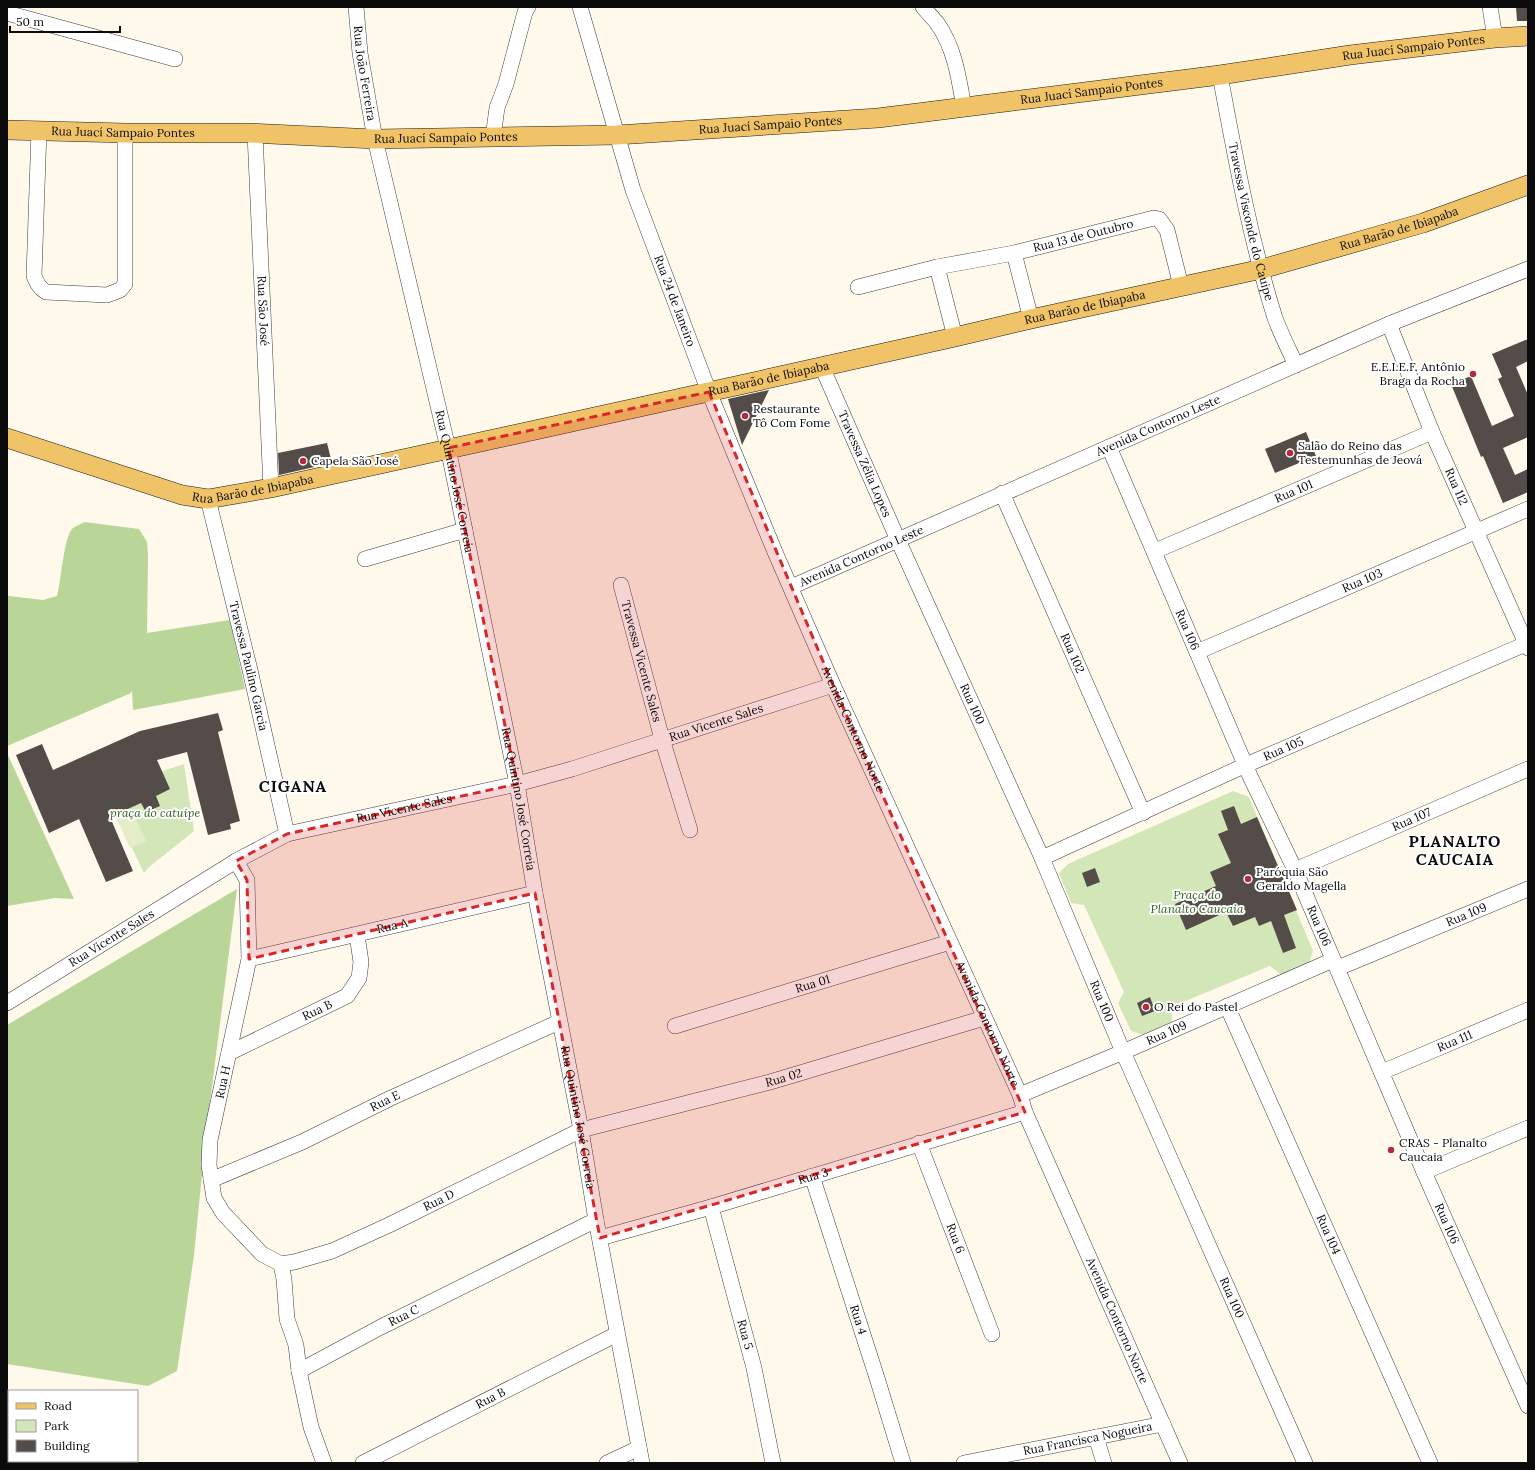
<svg xmlns="http://www.w3.org/2000/svg" width="1535" height="1470" font-family="Lora,serif">
	<style>
		.green { fill: #d3e6b7 }
		.forest { fill: #b9d597 }
		.pitch { fill: #e4edc8 }
		.building { fill: #534c49 }
		.lines { fill: none; stroke-linecap: round; stroke-linejoin: round }
		.minor-casing { stroke: #3e3e3e; stroke-width: 16 }
		.major-casing { stroke: #1c1c1c; stroke-width: 20 }
		.minor { stroke: #fff; stroke-width: 15 }
		.major { stroke: #f0c368; stroke-width: 19 }
		.marked { fill: #d62828; fill-opacity: 0.2; stroke: #d62828; stroke-width: 3; stroke-dasharray: 8 5; stroke-linejoin: round }
		.poi-dot { fill: #b32c3e; stroke: #fff; stroke-width: 1.5 }
		.labels { text-anchor: middle; stroke-width: 4; stroke-linejoin: round; paint-order: stroke }
		.street-label { font-size: 12px; fill: #0b0b0b; stroke: #fff }
		.poi-label { font-size: 12px; fill: #0b0b0b; stroke: #fff; text-anchor: start }
		.park-label { font-size: 12px; font-style: italic; fill: #335f20; stroke: #fff }
		.district-label { font-size: 16px; font-weight: bold; letter-spacing: 1px; fill: #0b0b0b; stroke: #fff }
	</style>
	<rect width="100%" height="100%" fill="#fef9eb"/>
	<g class="green">
		<path d="M184,764L194,831L148,868L144,873L104,790Z"/>
		<path d="M1233,791L1249,797L1313,951L1308,965L1283,976L1270,966L1171,1007L1172,1023L1144,1035L1131,1031L1118,1003L1124,992L1084,905L1071,903L1059,873L1068,864Z"/>
	</g>
	<g class="forest">
		<path d="M85,522L139,529L147,542L148,556L147,633L230,620L245,689L133,710L132,690L131,693L7,746V597L9,596L43,600L57,596C61,582 64,535 73,528C76,526 81,524 85,522Z"/>
		<path d="M7,753L74,899L55,898L7,906Z"/>
		<path d="M237,889L206,1134L194,1255L177,1371L148,1386L7,1364V1025Z"/>
	</g>
	<path class="pitch" d="M132,810L146,841L130,848L116,817Z"/>
	<g class="building">
		<path d="M1516,7H1528V21H1517Z"/>
		<path d="M1528,339V361L1516,367L1528,395V437L1503,448L1515,475L1528,469V492L1503,503L1483,456L1481,457L1451,384L1471,376L1492,426L1514,416L1498,379L1502,377L1492,354Z"/>
		<path d="M769,390L742,445L728,399Z"/>
		<path d="M1306,432L1316,456L1275,473L1265,449Z"/>
		<path d="M327,443L332,463L279,475L278,453Z"/>
		<path d="M218,713L223,730L218,732L240,821L230,824L231,829L208,835L187,752L157,760L170,789L156,796L160,806L146,812L141,803L110,817L133,871L106,882L79,819L49,833L16,755L42,744L53,770L140,731Z"/>
		<path d="M1234,806L1241,824L1257,817L1297,910L1284,915L1296,948L1283,953L1271,921L1259,926L1255,917L1233,926L1226,912L1186,930L1175,904L1216,886L1210,872L1231,863L1218,834L1228,830L1221,811Z"/>
		<path d="M1095,868L1100,882L1087,887L1082,873Z"/>
		<path d="M1150,997L1155,1011L1142,1016L1137,1003Z"/>
	</g>
	<g class="lines">
		<g class="minor-casing">
			<g id="minor">
				<path id="s1" d="M356,7L360,53L375,139L448,448L517,784L535,893L581,1130L596,1220L642,1463"/>
				<path id="s2" d="M580,7L633,190L709,392L775,552L833,685L1020,1095L1025,1112L1180,1463"/>
				<path d="M923,7C928,13 933,18 937,23C955,48 959,79 964,108"/>
				<path d="M1490,7L1495,38"/>
				<path d="M7,13L175,59"/>
				<path id="s3" d="M1220,75C1235,156 1250,239 1275,318C1281,334 1289,350 1296,365"/>
				<path d="M39,130L34,276C37,283 39,288 46,292L107,295L120,290L125,284V133"/>
				<path id="s4" d="M255,134L271,488"/>
				<path d="M493,137L497,108L506,84L525,12L528,7"/>
				<path d="M1014,253L1031,319"/>
				<path d="M937,267L955,337"/>
				<path id="s5" d="M858,287L937,267L1014,253L1154,218L1159,219L1167,230L1181,286"/>
				<path id="s6" d="M1389,324L1432,432L1528,648"/>
				<path id="s7" d="M822,367L898,540L1042,858L1123,1052L1305,1463"/>
				<path id="s8" d="M1109,447L1250,776L1295,870L1424,1172L1528,1406"/>
				<path id="s9" d="M1002,493L1143,813"/>
				<path id="s10" d="M208,499L250,670L287,834"/>
				<path id="s11" d="M1155,551L1432,432"/>
				<path d="M365,559L465,530"/>
				<path id="s12" d="M621,585L662,739L690,830"/>
				<path id="s13" d="M791,587L1389,324L1528,269"/>
				<path id="s14" d="M1197,652L1528,509"/>
				<path id="s15" d="M1042,858L1246,765L1528,643"/>
				<path id="s16" d="M236,861L247,880L249,959L210,1140L209,1165L214,1198L223,1213L262,1254L281,1264L294,1262L332,1251L389,1225L581,1130L770,1082L984,1018"/>
				<path id="s17" d="M1295,870L1528,769"/>
				<path id="s18" d="M249,959L535,893"/>
				<path id="s19" d="M1338,968L1528,889"/>
				<path id="s20" d="M7,1003L236,861L287,834L517,784L572,769L833,685"/>
				<path id="s21" d="M1227,1006L1430,1463"/>
				<path id="s22" d="M675,1026L950,942"/>
				<path id="s23" d="M229,1053L347,996L359,978L361,962L357,935"/>
				<path id="s24" d="M1382,1072L1528,1010"/>
				<path id="s25" d="M1020,1095L1123,1052L1333,960"/>
				<path id="s26" d="M919,1143L992,1334"/>
				<path d="M1424,1172L1528,1128"/>
				<path id="s27" d="M812,1176L877,1378L903,1463"/>
				<path id="s28" d="M211,1180L302,1142L391,1098L559,1022"/>
				<path id="s29" d="M711,1207L754,1368L773,1463"/>
				<path id="s30" d="M600,1238L711,1207L1025,1112"/>
				<path d="M281,1264L284,1279L287,1319L296,1345L299,1371"/>
				<path d="M1096,1437L1104,1463"/>
				<path id="s31" d="M324,1463L311,1427L299,1371L379,1328L596,1220"/>
				<path id="s32" d="M363,1463L617,1334"/>
				<path d="M607,1463L639,1448"/>
				<path id="s33" d="M964,1463L1163,1424"/>
			</g>
		</g>
		<g class="major-casing">
			<g id="major">
				<path id="s34" d="M7,130L125,133H250L375,139L617,135L878,118L1220,75L1350,55L1495,38L1528,36"/>
				<path id="s35" d="M7,438L182,495L208,499L271,488L740,385L955,337L1031,319L1262,269L1423,223L1528,185"/>
			</g>
		</g>
		<use href="#minor" class="minor"/>
		<use href="#major" class="major"/>
	</g>
	<path class="marked" d="M709,392L833,685L1025,1112L600,1238L535,893L249,959L247,880L236,861L287,834L517,784L448,448Z"/>
	<g class="poi-dot">
		<circle cx="1473" cy="374" r="4"/>
		<circle cx="745" cy="416" r="4"/>
		<circle cx="1290" cy="453" r="4"/>
		<circle cx="303" cy="461" r="4"/>
		<circle cx="1248" cy="879" r="4"/>
		<circle cx="1146" cy="1007" r="4"/>
		<circle cx="1391" cy="1150" r="4"/>
	</g>
	<g class="labels">
		<g class="street-label">
			<text dy="4" stroke="none"><textPath href="#s34" startOffset="1412">Rua Juací Sampaio Pontes</textPath></text>
			<text dy="4" stroke="none"><textPath href="#s1" startOffset="67">Rua João Ferreira</textPath></text>
			<text dy="4" stroke="none"><textPath href="#s34" startOffset="1087">Rua Juací Sampaio Pontes</textPath></text>
			<text dy="4" stroke="none"><textPath href="#s34" startOffset="764">Rua Juací Sampaio Pontes</textPath></text>
			<text dy="4" stroke="none"><textPath href="#s34" startOffset="116">Rua Juací Sampaio Pontes</textPath></text>
			<text dy="4" stroke="none"><textPath href="#s34" startOffset="439">Rua Juací Sampaio Pontes</textPath></text>
			<text dy="4" stroke="none"><textPath href="#s3" startOffset="150">Travessa Visconde do Cauipe</textPath></text>
			<text dy="4" stroke="none"><textPath href="#s35" startOffset="1432">Rua Barão de Ibiapaba</textPath></text>
			<text dy="4" stroke="none"><textPath href="#s5" startOffset="231">Rua 13 de Outubro</textPath></text>
			<text dy="4" stroke="none"><textPath href="#s2" startOffset="309">Rua 24 de Janeiro</textPath></text>
			<text dy="4" stroke="none"><textPath href="#s35" startOffset="1108">Rua Barão de Ibiapaba</textPath></text>
			<text dy="4" stroke="none"><textPath href="#s4" startOffset="177">Rua São José</textPath></text>
			<text dy="4" stroke="none"><textPath href="#s35" startOffset="784">Rua Barão de Ibiapaba</textPath></text>
			<text dy="4" stroke="none"><textPath href="#s13" startOffset="401">Avenida Contorno Leste</textPath></text>
			<text dy="4" stroke="none"><textPath href="#s7" startOffset="106">Travessa Zélia Lopes</textPath></text>
			<text dy="4" stroke="none"><textPath href="#s1" startOffset="485">Rua Quintino José Correia</textPath></text>
			<text dy="4" stroke="none"><textPath href="#s35" startOffset="256">Rua Barão de Ibiapaba</textPath></text>
			<text dy="4" stroke="none"><textPath href="#s6" startOffset="176">Rua 112</textPath></text>
			<text dy="4" stroke="none"><textPath href="#s11" startOffset="151">Rua 101</textPath></text>
			<text dy="4" stroke="none"><textPath href="#s13" startOffset="77">Avenida Contorno Leste</textPath></text>
			<text dy="4" stroke="none"><textPath href="#s14" startOffset="180">Rua 103</textPath></text>
			<text dy="4" stroke="none"><textPath href="#s8" startOffset="199">Rua 106</textPath></text>
			<text dy="4" stroke="none"><textPath href="#s9" startOffset="175">Rua 102</textPath></text>
			<text dy="4" stroke="none"><textPath href="#s12" startOffset="79">Travessa Vicente Sales</textPath></text>
			<text dy="4" stroke="none"><textPath href="#s10" startOffset="172">Travessa Paulino Garcia</textPath></text>
			<text dy="4" stroke="none"><textPath href="#s7" startOffset="369">Rua 100</textPath></text>
			<text dy="4" stroke="none"><textPath href="#s20" startOffset="771">Rua Vicente Sales</textPath></text>
			<text dy="4" stroke="none"><textPath href="#s2" startOffset="773">Avenida Contorno Norte</textPath></text>
			<text dy="4" stroke="none"><textPath href="#s15" startOffset="265">Rua 105</textPath></text>
			<text dy="4" stroke="none"><textPath href="#s1" startOffset="809">Rua Quintino José Correia</textPath></text>
			<text dy="4" stroke="none"><textPath href="#s20" startOffset="447">Rua Vicente Sales</textPath></text>
			<text dy="4" stroke="none"><textPath href="#s17" startOffset="127">Rua 107</textPath></text>
			<text dy="4" stroke="none"><textPath href="#s19" startOffset="139">Rua 109</textPath></text>
			<text dy="4" stroke="none"><textPath href="#s18" startOffset="147">Rua A</textPath></text>
			<text dy="4" stroke="none"><textPath href="#s8" startOffset="523">Rua 106</textPath></text>
			<text dy="4" stroke="none"><textPath href="#s20" startOffset="123">Rua Vicente Sales</textPath></text>
			<text dy="4" stroke="none"><textPath href="#s22" startOffset="144">Rua 01</textPath></text>
			<text dy="4" stroke="none"><textPath href="#s7" startOffset="693">Rua 100</textPath></text>
			<text dy="4" stroke="none"><textPath href="#s23" startOffset="98">Rua B</textPath></text>
			<text dy="4" stroke="none"><textPath href="#s2" startOffset="1097">Avenida Contorno Norte</textPath></text>
			<text dy="4" stroke="none"><textPath href="#s25" startOffset="159">Rua 109</textPath></text>
			<text dy="4" stroke="none"><textPath href="#s24" startOffset="79">Rua 111</textPath></text>
			<text dy="4" stroke="none"><textPath href="#s16" startOffset="979">Rua 02</textPath></text>
			<text transform="translate(223 1082) rotate(-78)" y="4">Rua H</text>
			<text dy="4" stroke="none"><textPath href="#s28" startOffset="191">Rua E</textPath></text>
			<text dy="4" stroke="none"><textPath href="#s1" startOffset="1133">Rua Quintino José Correia</textPath></text>
			<text dy="4" stroke="none"><textPath href="#s30" startOffset="222">Rua 3</textPath></text>
			<text dy="4" stroke="none"><textPath href="#s16" startOffset="611">Rua D</textPath></text>
			<text dy="4" stroke="none"><textPath href="#s8" startOffset="847">Rua 106</textPath></text>
			<text dy="4" stroke="none"><textPath href="#s21" startOffset="250">Rua 104</textPath></text>
			<text dy="4" stroke="none"><textPath href="#s26" startOffset="102">Rua 6</textPath></text>
			<text dy="4" stroke="none"><textPath href="#s7" startOffset="1017">Rua 100</textPath></text>
			<text dy="4" stroke="none"><textPath href="#s31" startOffset="214">Rua C</textPath></text>
			<text dy="4" stroke="none"><textPath href="#s27" startOffset="151">Rua 4</textPath></text>
			<text dy="4" stroke="none"><textPath href="#s2" startOffset="1421">Avenida Contorno Norte</textPath></text>
			<text dy="4" stroke="none"><textPath href="#s29" startOffset="132">Rua 5</textPath></text>
			<text dy="4" stroke="none"><textPath href="#s32" startOffset="143">Rua B</textPath></text>
			<text dy="4" stroke="none"><textPath href="#s33" startOffset="126">Rua Francisca Nogueira</textPath></text>
		</g>
		<g class="poi-label">
			<text x="1465" y="371" text-anchor="end">E.E.I.E.F. Antônio<tspan x="1465" dy="14">Braga da Rocha</tspan></text>
			<text x="753" y="413">Restaurante<tspan x="753" dy="14">Tô Com Fome</tspan></text>
			<text x="1298" y="450">Salão do Reino das<tspan x="1298" dy="14">Testemunhas de Jeová</tspan></text>
			<text x="311" y="465">Capela São José</text>
			<text x="1256" y="876">Paróquia São<tspan x="1256" dy="14">Geraldo Magella</tspan></text>
			<text x="1154" y="1011">O Rei do Pastel</text>
			<text x="1399" y="1147">CRAS - Planalto<tspan x="1399" dy="14">Caucaia</tspan></text>
		</g>
		<g class="park-label">
			<text x="155" y="817">praça do catuipe</text>
			<text x="1197" y="899">Praça do<tspan x="1197" dy="14">Planalto Caucaia</tspan></text>
		</g>
		<g class="district-label">
			<text x="293" y="792">CIGANA</text>
			<text x="1455" y="847">PLANALTO<tspan x="1455" dy="18">CAUCAIA</tspan></text>
		</g>
	</g>
	<rect width="1535" height="1470" fill="none" stroke="#0b0b0b" stroke-width="16"/>
	<rect x="8" y="1390" width="130" height="72" fill="#ffffff" stroke="#9d9d9d"/>
	<rect x="16" y="1403" width="20" height="6" fill="#f0c368" stroke="#9d9d9d"/>
	<text x="44" y="1410" font-size="12" fill="#0b0b0b">Road</text>
	<rect x="16" y="1420" width="20" height="12" fill="#d3e6b7" stroke="#9d9d9d"/>
	<text x="44" y="1430" font-size="12" fill="#0b0b0b">Park</text>
	<rect x="16" y="1440" width="20" height="12" fill="#534c49" stroke="#9d9d9d"/>
	<text x="44" y="1450" font-size="12" fill="#0b0b0b">Building</text>
	<path d="M10 26v6h110v-6" fill="none" stroke="#0b0b0b" stroke-width="2"/>
	<text x="16" y="26" font-size="12" fill="#0b0b0b" stroke="#ffffff" stroke-width="3" paint-order="stroke">50 m</text>
</svg>
